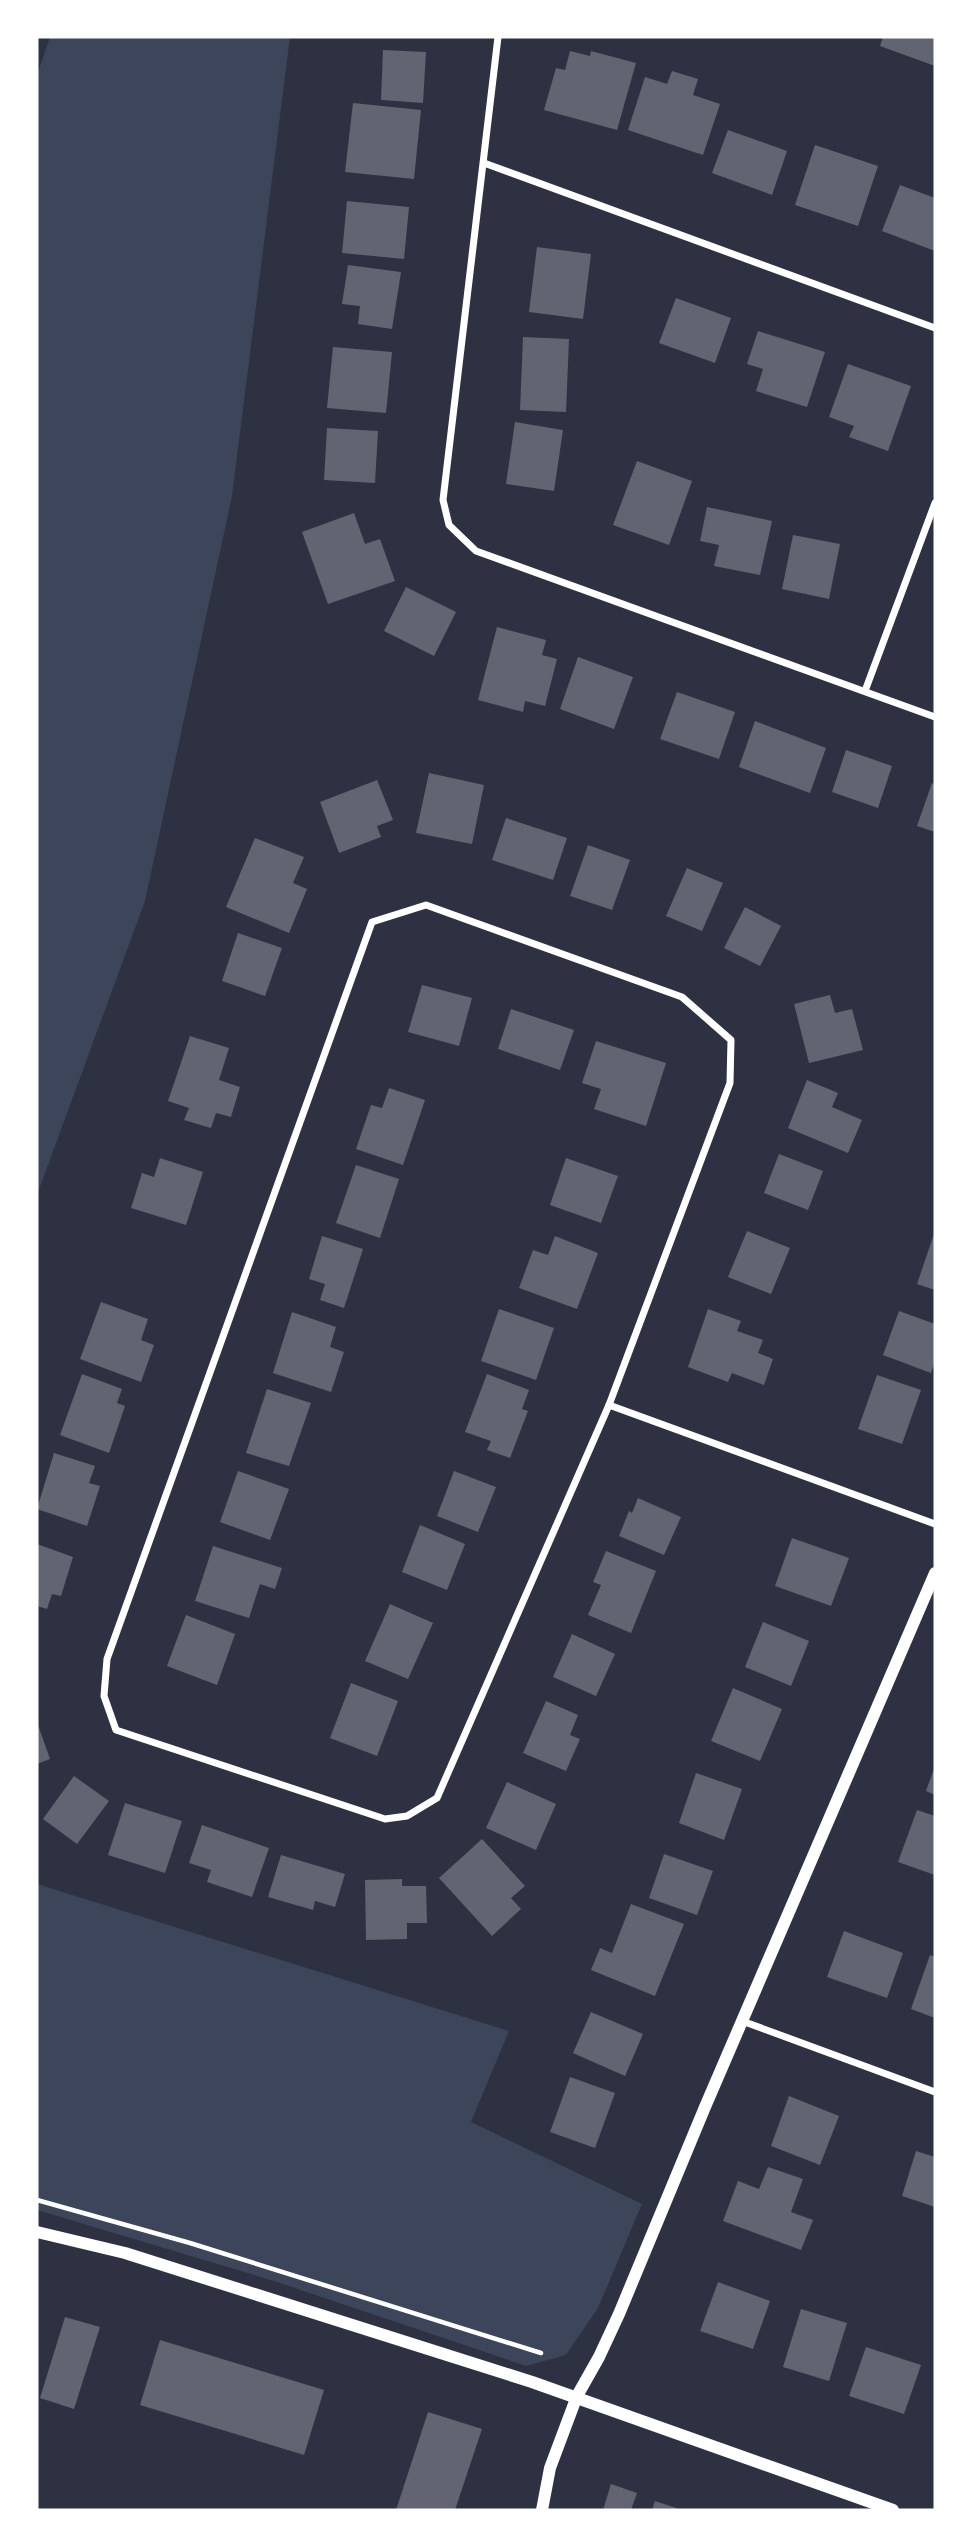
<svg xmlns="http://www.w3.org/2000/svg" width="972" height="2547" font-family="'Space Grotesk',sans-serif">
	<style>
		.green { fill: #3c4559 }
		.building { fill: #626471 }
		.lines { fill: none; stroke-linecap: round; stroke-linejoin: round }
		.path { stroke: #fff; stroke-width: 4.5 }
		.minor { stroke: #fff; stroke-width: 7 }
		.tertiary { stroke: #fff; stroke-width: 12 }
	</style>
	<rect width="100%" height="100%" fill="#2d3142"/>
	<g class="green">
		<path d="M50,37H290L232,496L145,901L37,1195V75Z"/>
		<path d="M37,1884L509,2031L471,2122L642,2204L598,2308L566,2355L526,2366L274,2281L37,2210Z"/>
	</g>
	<g class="building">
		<path d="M883,37H935V66L880,46Z"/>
		<path d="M383,50L426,52L423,103L381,100Z"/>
		<path d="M570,51L590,56L591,51L636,63L617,130L544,110L556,68L565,70Z"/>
		<path d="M672,71L698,79L693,95L720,104L703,155L628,130L645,77L667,84Z"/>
		<path d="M353,103L421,110L414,179L345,172Z"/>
		<path d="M728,130L787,151L772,195L712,173Z"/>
		<path d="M815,145L878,166L858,226L795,205Z"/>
		<path d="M900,185L935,198V251L882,231Z"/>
		<path d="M347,201L409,207L404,259L342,253Z"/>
		<path d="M537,247L591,254L583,319L529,312Z"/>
		<path d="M348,265L401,272L392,329L358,324L360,306L342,304Z"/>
		<path d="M676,298L731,318L715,363L659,343Z"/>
		<path d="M758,331L825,352L807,407L756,391L763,369L747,364Z"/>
		<path d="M523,337L569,339L566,412L520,410Z"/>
		<path d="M333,347L392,352L386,413L327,408Z"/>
		<path d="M848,364L911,386L888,451L849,437L854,426L829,417Z"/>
		<path d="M515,422L563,430L554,491L506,484Z"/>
		<path d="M327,428L378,431L375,483L324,480Z"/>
		<path d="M637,461L692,481L669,545L613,525Z"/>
		<path d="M707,507L772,521L760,575L714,566L719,545L700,541Z"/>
		<path d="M354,513L365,544L380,539L395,581L328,604L302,532Z"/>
		<path d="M793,535L840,544L829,599L782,589Z"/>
		<path d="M406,587L456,612L434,656L384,631Z"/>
		<path d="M497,627L546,640L542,655L557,659L545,706L525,701L523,712L478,700Z"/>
		<path d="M578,657L633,677L614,729L560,709Z"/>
		<path d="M677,692L735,712L719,759L660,739Z"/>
		<path d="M755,721L826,748L810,793L739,767Z"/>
		<path d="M846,750L892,766L878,808L832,792Z"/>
		<path d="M429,773L484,785L472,844L416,833Z"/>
		<path d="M377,780L393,820L377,826L381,837L339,853L320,802Z"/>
		<path d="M932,783L935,785V832L917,826Z"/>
		<path d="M506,818L567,838L553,880L492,860Z"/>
		<path d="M255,838L304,857L293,883L307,889L289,933L226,907Z"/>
		<path d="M588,845L630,860L612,910L570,896Z"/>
		<path d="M687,868L723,883L702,931L666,916Z"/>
		<path d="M745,907L781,926L760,966L724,948Z"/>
		<path d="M238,933L282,948L265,996L222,981Z"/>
		<path d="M422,985L472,998L459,1046L408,1032Z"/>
		<path d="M830,995L835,1013L852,1009L863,1050L809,1063L794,1004Z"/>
		<path d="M511,1009L574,1030L560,1070L498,1049Z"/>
		<path d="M190,1036L229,1048L219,1080L240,1087L231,1117L216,1113L211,1128L184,1120L189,1108L168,1101Z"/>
		<path d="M596,1041L666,1063L646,1126L594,1109L601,1089L582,1083Z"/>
		<path d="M807,1080L838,1093L832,1107L862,1120L848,1153L788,1128Z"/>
		<path d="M389,1088L425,1100L403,1165L356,1149L371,1105L382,1108Z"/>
		<path d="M779,1154L823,1171L808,1210L764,1193Z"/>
		<path d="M160,1158L203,1172L186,1225L131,1208L142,1173L154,1177Z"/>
		<path d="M566,1158L618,1176L601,1223L550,1205Z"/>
		<path d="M356,1165L399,1179L380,1238L336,1223Z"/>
		<path d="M747,1231L790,1248L771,1294L728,1277Z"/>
		<path d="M935,1231V1290L917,1284Z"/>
		<path d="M322,1236L363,1249L344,1308L320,1300L325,1284L309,1279Z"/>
		<path d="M555,1236L598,1253L577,1309L519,1288L533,1250L548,1255Z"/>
		<path d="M101,1302L148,1319L141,1340L154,1345L141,1382L80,1359Z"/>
		<path d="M499,1309L554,1328L536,1380L481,1361Z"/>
		<path d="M708,1309L741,1321L737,1331L763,1340L758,1353L773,1359L764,1385L732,1373L728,1382L688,1367Z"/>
		<path d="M899,1311L935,1324V1361L931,1373L883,1355Z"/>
		<path d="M292,1312L336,1327L330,1347L344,1352L331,1392L273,1373Z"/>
		<path d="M82,1374L122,1389L117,1403L125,1406L109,1453L60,1435Z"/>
		<path d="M487,1374L529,1390L522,1409L528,1411L510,1458L487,1450L491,1441L465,1432Z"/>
		<path d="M877,1375L921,1390L902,1444L858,1429Z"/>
		<path d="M267,1389L311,1403L289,1466L246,1453Z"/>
		<path d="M54,1453L95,1466L89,1483L100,1486L87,1526L37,1509Z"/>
		<path d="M238,1471L289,1489L270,1540L220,1522Z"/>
		<path d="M454,1471L496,1487L478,1532L437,1516Z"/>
		<path d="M638,1498L681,1517L664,1555L619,1536L629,1511L632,1513Z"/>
		<path d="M420,1525L465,1544L447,1590L402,1572Z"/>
		<path d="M792,1538L849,1558L831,1606L775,1586Z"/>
		<path d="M37,1544L73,1557L61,1596L52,1594L47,1609L37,1606Z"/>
		<path d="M213,1546L282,1568L275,1589L260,1584L249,1618L195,1601Z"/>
		<path d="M606,1551L656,1571L631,1633L588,1615L601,1585L593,1582Z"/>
		<path d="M390,1604L433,1623L408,1679L365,1661Z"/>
		<path d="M186,1615L235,1634L217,1685L167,1666Z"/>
		<path d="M763,1622L809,1641L791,1686L745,1667Z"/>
		<path d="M572,1634L615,1654L596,1696L553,1677Z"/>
		<path d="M351,1683L398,1701L377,1756L330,1738Z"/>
		<path d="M733,1688L782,1709L760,1761L711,1741Z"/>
		<path d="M546,1701L578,1715L570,1735L580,1739L566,1771L523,1753Z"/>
		<path d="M37,1722L50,1759L37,1764Z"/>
		<path d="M935,1766V1795L926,1791Z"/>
		<path d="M696,1773L742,1789L724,1840L679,1823Z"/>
		<path d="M74,1776L109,1801L77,1844L43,1819Z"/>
		<path d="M507,1782L556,1804L536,1850L486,1828Z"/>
		<path d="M125,1803L182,1821L165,1873L108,1855Z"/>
		<path d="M917,1810L935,1816V1875L898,1862Z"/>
		<path d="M202,1825L269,1848L252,1897L207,1882L211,1870L189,1863Z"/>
		<path d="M482,1839L525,1886L511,1898L521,1909L492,1936L439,1878Z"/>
		<path d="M664,1854L713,1871L697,1915L649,1898Z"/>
		<path d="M281,1855L345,1874L335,1907L315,1901L313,1910L268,1897Z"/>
		<path d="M402,1879V1886H426L427,1923H407V1939L366,1940L365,1880Z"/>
		<path d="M631,1904L684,1924L655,1996L591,1970L600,1948L612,1953Z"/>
		<path d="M844,1931L903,1953L887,1998L827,1977Z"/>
		<path d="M930,1955L935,1957V2018L911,2009Z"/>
		<path d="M591,2012L643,2034L625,2076L573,2053Z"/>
		<path d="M570,2077L615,2093L595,2148L550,2132Z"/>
		<path d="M789,2096L839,2116L820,2165L771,2146Z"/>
		<path d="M916,2151L935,2157V2207L902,2196Z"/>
		<path d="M768,2167L803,2179L791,2212L813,2220L801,2250L723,2221L738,2181L759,2189Z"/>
		<path d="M718,2282L770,2301L753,2349L700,2331Z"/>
		<path d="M801,2309L847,2323L829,2381L783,2367Z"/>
		<path d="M65,2317L100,2327L74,2409L40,2398Z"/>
		<path d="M160,2340L324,2390L304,2455L140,2405Z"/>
		<path d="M866,2347L921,2365L904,2414L849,2396Z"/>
		<path d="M428,2412L482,2429L455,2510H396Z"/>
		<path d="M611,2484L637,2493L631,2510H603Z"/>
		<path d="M655,2501L682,2510H652Z"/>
	</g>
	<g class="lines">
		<path class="path" d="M37,2200L190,2243L541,2353"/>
		<g class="minor">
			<path d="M498,37L443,500L449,525L476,551L935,717"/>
			<path d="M484,163L935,328"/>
			<path d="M865,691L935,503"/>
			<path d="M426,905L682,997L731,1040L730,1083L609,1405L437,1798L407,1816L385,1819L116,1730L104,1696L107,1659L372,922Z"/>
			<path d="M609,1405L935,1524"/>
			<path d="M742,2021L935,2092"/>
		</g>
		<g class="tertiary">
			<path d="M37,2232L125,2253L532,2382L893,2510"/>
			<path d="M542,2510L550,2468L577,2396L599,2357L619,2314L705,2107L935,1573"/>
		</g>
	</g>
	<rect width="972" height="2547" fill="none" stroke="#ffffff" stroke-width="77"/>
</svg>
